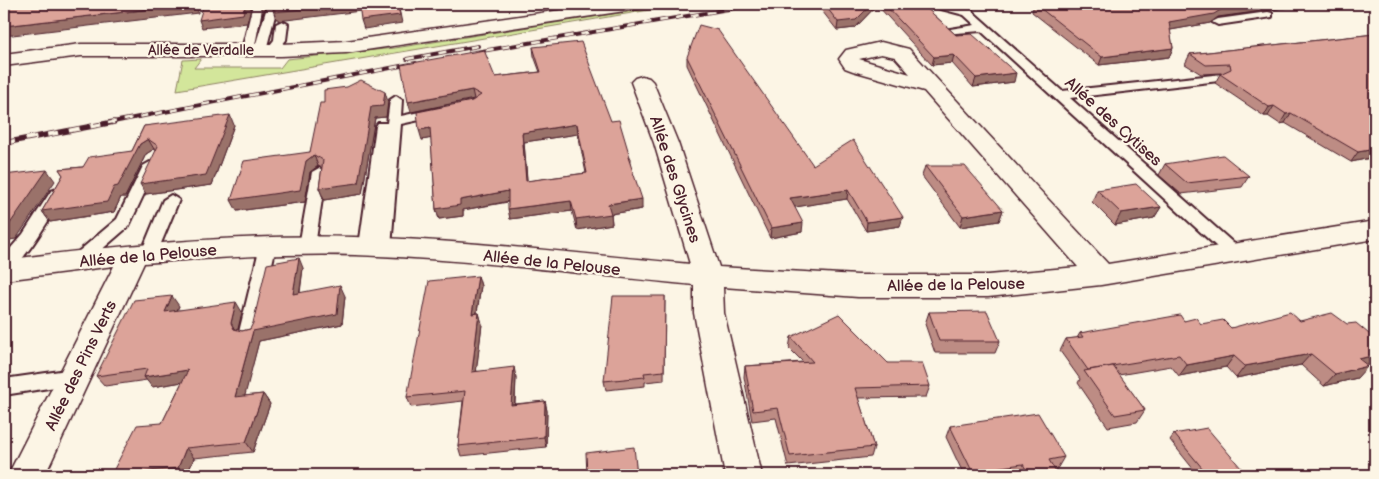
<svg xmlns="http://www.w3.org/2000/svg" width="1379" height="479" font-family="'Balsamiq Sans',sans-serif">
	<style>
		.green { fill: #d3e69b; stroke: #8e8263 }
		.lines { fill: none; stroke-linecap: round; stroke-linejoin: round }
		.service-casing { stroke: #4a1f2b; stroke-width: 4 }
		.minor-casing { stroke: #4a1f2b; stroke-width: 3 }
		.service { fill: #fcf5e5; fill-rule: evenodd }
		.minor { fill: #fcf5e5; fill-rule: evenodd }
		.rail-far1-casing { stroke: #4a1f2b; stroke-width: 4 }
		.rail-casing { stroke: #4a1f2b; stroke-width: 5.5 }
		.rail-far1 { stroke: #fcf5e5; stroke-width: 2.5; stroke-dasharray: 8; stroke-linecap: butt }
		.rail { stroke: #fcf5e5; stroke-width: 4; stroke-dasharray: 11; stroke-linecap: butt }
		.wall { fill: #bd8c84; stroke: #4a1f2b; fill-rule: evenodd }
		.shaded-wall { fill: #9a726b; stroke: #4a1f2b }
		.building { fill: #dca399; stroke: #4a1f2b; fill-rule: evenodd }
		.labels { text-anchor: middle; stroke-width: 4.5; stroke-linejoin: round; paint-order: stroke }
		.far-street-label { font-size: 14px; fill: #4a1f2b; stroke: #fcf5e5 }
		.street-label { font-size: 16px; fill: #4a1f2b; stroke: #fcf5e5 }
	</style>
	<rect width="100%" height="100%" fill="#fcf5e5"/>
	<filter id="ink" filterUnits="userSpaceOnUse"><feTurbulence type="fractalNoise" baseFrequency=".02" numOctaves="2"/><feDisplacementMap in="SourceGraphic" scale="10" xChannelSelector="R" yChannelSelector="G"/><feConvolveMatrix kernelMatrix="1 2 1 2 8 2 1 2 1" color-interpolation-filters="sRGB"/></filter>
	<g filter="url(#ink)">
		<path class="green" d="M676,4H685L177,90L183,60L201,59L194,68H280L287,59L395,48Z"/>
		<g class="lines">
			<g class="service-casing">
				<g id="service">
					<path d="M253,4H263L254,50L248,54L242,50Z"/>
					<path d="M268,4H278L266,50L260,54L254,50Z"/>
					<path d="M929,4H945L960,8L959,4H969L973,12L1062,91L1223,74L1225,77L1219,81L1070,98L1241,250L1243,254L1241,258H1229L981,31L944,34V30L975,25L964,15L930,6Z"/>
					<path d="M1268,12L1272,13V17L1218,25L1212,22L1218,19Z"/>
					<path d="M282,21L288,24L286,40L276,52H268L266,50L274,40L276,24Z"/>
					<path d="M396,96L402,100L401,116L438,108L445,112L443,115L401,124L391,247L389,251H377L375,247L367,252L361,250L359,246L376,126L378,123H387L390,100Z"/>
					<path d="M150,162L157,166L129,226L84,265H72L70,261L72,257L117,219L143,166Z"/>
					<path d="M319,168L326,172L315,246L313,250H301L299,246L312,172Z"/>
					<path d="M56,189L64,194C53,212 23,268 4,273V256L23,234L51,191Z"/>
					<path d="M171,195L179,200L157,253L155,257H143L141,253L163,200Z"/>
					<path d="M268,240L274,242L276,246L257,332L255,337L248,339L241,337L239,332L260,246L262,242Z"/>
					<path d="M74,369L81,371L84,377L81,383L4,395V379Z"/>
				</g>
			</g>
			<g class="minor-casing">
				<g id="minor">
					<path d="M603,4H647L644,8L638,9L346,53L281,56H81L4,66V54L81,44H281L346,41Z"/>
					<path d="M881,42L909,49L1108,264L1375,221V239L1101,285L988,297H858L723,287L724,313L762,475H725L694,313V285C581,274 468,259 355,255C284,253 214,258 144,263L45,475H8L114,266L4,280V260C120,245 237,234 354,237C466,240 579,254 690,264L654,143L631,82L635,78L642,76L649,78L653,82L678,143L719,267L858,275H988L1078,267L924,91L853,71L845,68L839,59L846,50ZM881,54L895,57L910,74L859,59Z"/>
				</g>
			</g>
			<use href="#service" class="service"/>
			<use href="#minor" class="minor"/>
			<g class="rail-far1-casing">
				<g id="rail-far1">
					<path d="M470,53L758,4"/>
					<path d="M407,59L478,46"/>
					<path d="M108,123L416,63"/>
				</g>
			</g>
			<g class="rail-casing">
				<path id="rail" d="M4,143L114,122"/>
			</g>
			<use href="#rail-far1" class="rail-far1"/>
			<use href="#rail" class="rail"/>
		</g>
		<g class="wall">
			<path d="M820,4H922L956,35L1014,82L973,87L952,63L932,65L877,5L855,28L837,30L819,7Z"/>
			<path d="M1034,4H1313L1218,17L1210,23L1170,30L1173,48L1169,57L1099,65L1032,12Z"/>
			<path d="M1375,34V157L1351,162L1285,123L1280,124L1268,116H1264L1215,83L1220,74L1221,73L1201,74L1185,64L1190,54Z"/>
			<path d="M533,47L611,121L630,157V165L642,209L611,214L612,224L577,230L572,211L510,219L508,202L463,210V216L439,219L436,209L431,138L422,140L474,100L411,112L495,77L540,72L534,56ZM578,134L586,173L527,181L524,142Z"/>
			<path d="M687,57L813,165L900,226L866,231L847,199L794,207L802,232L770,238L687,65Z"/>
			<path d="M388,102L386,117L375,118L362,194L324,200L319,188L322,168L318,166L310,172L305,202L237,211L310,152L324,103Z"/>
			<path d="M234,125L212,185L146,194L156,150L154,149L146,154L125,197H121L114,212L50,222L42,211L63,175L59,169L83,167L132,151L144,126Z"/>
			<path d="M1165,164L1249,176L1242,187L1181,194L1159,175Z"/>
			<path d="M925,166L1003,210L999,221L960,227L922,176Z"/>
			<path d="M1097,190L1161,207L1154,218L1115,225L1092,202Z"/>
			<path d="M303,268L300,293L345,296L342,324L259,341L244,396L263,394L270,404L253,452L194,458L187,475H111L162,423L182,382L152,387L147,380L105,386L96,376L179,306L177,310L242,312L238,330L242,331L250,329Z"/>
			<path d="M478,276L481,286L477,313H479L482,324L476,371L516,377L515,404L545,401L547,411L546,447L461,456L458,446L463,401L411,407L407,397Z"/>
			<path d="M665,296L664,380L645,382V386L606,390L604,381Z"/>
			<path d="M929,312L1000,341L995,353H935L925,324Z"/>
			<path d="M1184,321L1201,324L1231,328L1300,321L1367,365L1357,378L1324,386L1301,365L1236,378L1226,367L1179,376L1171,366L1119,375L1145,410L1137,422L1108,427L1078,383L1080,379L1060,351L1066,339L1077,338L1080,333Z"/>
			<path d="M791,337L888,363L930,386L926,397L858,398L874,447L871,457L788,466L776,418L752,421L744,377L745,366L803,362L789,348Z"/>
			<path d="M950,426L1064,457L1057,469H1054L1057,474L1056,475H964L946,437Z"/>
			<path d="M1174,434L1247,475H1198L1170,440Z"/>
		</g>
		<g class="shaded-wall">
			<path d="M194,4H198V13L4,36V26Z"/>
			<path d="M246,4H252L247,23L202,28L199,20Z"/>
			<path d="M260,4H266L263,14L260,6Z"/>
			<path d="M347,4H359L361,11L278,21V19H276L273,10Z"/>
			<path d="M398,4L402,23L364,29L361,20Z"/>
			<path d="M872,4H877V5L855,28L837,30L838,22Z"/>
			<path d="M1261,4H1313L1218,17L1210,23L1165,31L1169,22L1222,9Z"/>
			<path d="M1173,48L1169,57L1099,65L1102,57Z"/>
			<path d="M954,55L952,63L932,65L934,57Z"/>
			<path d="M1016,73L1014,82L973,87L976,78Z"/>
			<path d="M472,90L474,99L411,112L408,102Z"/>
			<path d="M385,92L388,102L386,117L375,118L362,194L324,200L319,188L371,107Z"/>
			<path d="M1274,106L1268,116H1264L1269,107Z"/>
			<path d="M1291,113L1285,123L1280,124L1286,114Z"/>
			<path d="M230,115L234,125L212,185L146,194L140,184Z"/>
			<path d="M577,124L578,134L524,142L528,191L526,181L522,133Z"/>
			<path d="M430,128L433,138L422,140L419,130Z"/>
			<path d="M148,139L154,149L146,154L125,197H121L114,212L50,222L42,211L114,187L140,144Z"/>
			<path d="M1375,149V157L1351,162L1358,152Z"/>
			<path d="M314,155L318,166L310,172L305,202L237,211L231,200L306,161Z"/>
			<path d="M47,170L55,181L16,239L4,241V228Z"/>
			<path d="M848,190L847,199L789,208L790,198Z"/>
			<path d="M508,191L510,201L463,210V216L439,219L436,209L460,200Z"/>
			<path d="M642,199V209L611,214L612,224L577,230L576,219L608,204Z"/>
			<path d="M571,201L572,211L510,219L508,209Z"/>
			<path d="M1161,207L1154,218L1115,225L1121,213Z"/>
			<path d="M1003,210L999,221L960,227L963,216Z"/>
			<path d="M903,217L900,226L866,231L867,222Z"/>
			<path d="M803,223L802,232L770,238L771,228Z"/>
			<path d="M299,258L303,268L298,304L293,294Z"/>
			<path d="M478,276L481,286L475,324L472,314Z"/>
			<path d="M340,285L345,296L342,324L259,341L242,407L235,397L253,331Z"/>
			<path d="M172,296L179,306L172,322L165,312Z"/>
			<path d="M236,302L242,312L237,333L240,339L231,323Z"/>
			<path d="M479,313L482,324L475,382L472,372Z"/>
			<path d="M1311,354L1301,365L1236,378L1245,366Z"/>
			<path d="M1375,355V363L1348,370L1359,359Z"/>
			<path d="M1234,356L1226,367L1179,376L1187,365Z"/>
			<path d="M1368,366L1357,378L1324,386L1335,374Z"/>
			<path d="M514,367L516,377L514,415L511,405Z"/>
			<path d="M188,370L195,380L152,387L144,377Z"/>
			<path d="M263,394L270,404L253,452L246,442Z"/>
			<path d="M545,401L547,411L546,447L544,437Z"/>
			<path d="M186,448L194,458L187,475H184L178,468Z"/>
		</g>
		<g class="building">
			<path d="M4,4H194L4,26Z"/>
			<path d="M204,4H246L243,14L199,20Z"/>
			<path d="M274,4H347L275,12V10H273Z"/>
			<path d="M359,4H397L400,15L361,20Z"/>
			<path d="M824,4H872L856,20L838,22Z"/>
			<path d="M884,4H922L956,35L972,34L1016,73L976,78L954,55L934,57Z"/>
			<path d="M1035,4H1261L1222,9L1214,14L1169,22L1173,48L1102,57Z"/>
			<path d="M699,25L718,30L813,165L853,140L903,217L867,222L848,190L790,198L803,223L771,228L687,57Z"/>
			<path d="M1375,34V149L1358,152L1291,113L1286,114L1274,106L1269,107L1220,74L1231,69L1230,64L1206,65L1190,54Z"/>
			<path d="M581,42L611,121L619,120L630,157H628L642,199L608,204L611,214L576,219L571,201L508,209V191L460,200V205L436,209L430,128L419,130L417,112L472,101L481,95L472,90L408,102L401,65L484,50L495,77L541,72L533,47ZM577,124L587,173L526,181L522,133Z"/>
			<path d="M361,80L385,92L383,106L371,107L358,183L319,188L323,160L314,155L306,161L300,190L231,200L244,161L310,152L320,103H324V90L347,87Z"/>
			<path d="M230,115L206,175L140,184L158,146L148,139L140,144L118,186L114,187L107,202L42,211L63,175L59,169L83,167L89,157L132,151L144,126Z"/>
			<path d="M1223,155L1249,176L1187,183L1165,164Z"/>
			<path d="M925,166H965L1003,210L963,216Z"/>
			<path d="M47,170L7,228H4V175Z"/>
			<path d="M1136,184L1161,207L1121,213L1097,190Z"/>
			<path d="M299,258L293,294L340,285L337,314L253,331L235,397L263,394L246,442L186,448L178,468L111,475L137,425L162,423L188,370L144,377L147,369L96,376L134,300L172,296L165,312L236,302L231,323L234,329L242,331L250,329L253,323L267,264Z"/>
			<path d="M478,276L472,314L479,313L472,372L514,367L511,405L545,401L544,437L458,446L465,391L407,397L429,281Z"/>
			<path d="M613,296H665L664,371L644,373L645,377L604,381Z"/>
			<path d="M987,311L1000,341H939L929,312Z"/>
			<path d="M1290,312L1300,321L1332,313L1347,324L1356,323L1375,339V355L1359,359L1368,366L1335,374L1311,354L1245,366L1234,356L1187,365L1179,355L1088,370L1066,339L1083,337L1080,333L1180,315L1184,321L1196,318L1201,324L1223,320L1231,328Z"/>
			<path d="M839,314L888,363H922L930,386L855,388L874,447L790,456L778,408L753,411L745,366L813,362L791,337Z"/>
			<path d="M1113,366L1145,410L1115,415L1084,371Z"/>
			<path d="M1038,413L1064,457L1049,460L1057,474L1049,475H1029L1023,464L972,471L950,426Z"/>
			<path d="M1207,428L1247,475H1208L1174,434Z"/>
			<path d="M634,447L637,475H587L586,453Z"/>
		</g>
	</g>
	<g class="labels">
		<g class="far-street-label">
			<text x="201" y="55">Allée de Verdalle</text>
		</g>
		<g class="street-label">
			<text transform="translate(1114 121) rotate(42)" y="6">Allée des Cytises</text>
			<text transform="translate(676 179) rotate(72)" y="6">Allée des Glycines</text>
			<text transform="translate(148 255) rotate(-5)" y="6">Allée de la Pelouse</text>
			<text transform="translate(552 262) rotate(6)" y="6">Allée de la Pelouse</text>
			<text transform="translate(956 284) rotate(-1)" y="6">Allée de la Pelouse</text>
			<text transform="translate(80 365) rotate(-64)" y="6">Allée des Pins Verts</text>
		</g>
	</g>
	<rect width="1379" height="479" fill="none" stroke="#fcf5e5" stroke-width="20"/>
	<rect x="10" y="10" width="1359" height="459" fill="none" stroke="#4a1f2b" stroke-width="2" filter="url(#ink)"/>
</svg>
